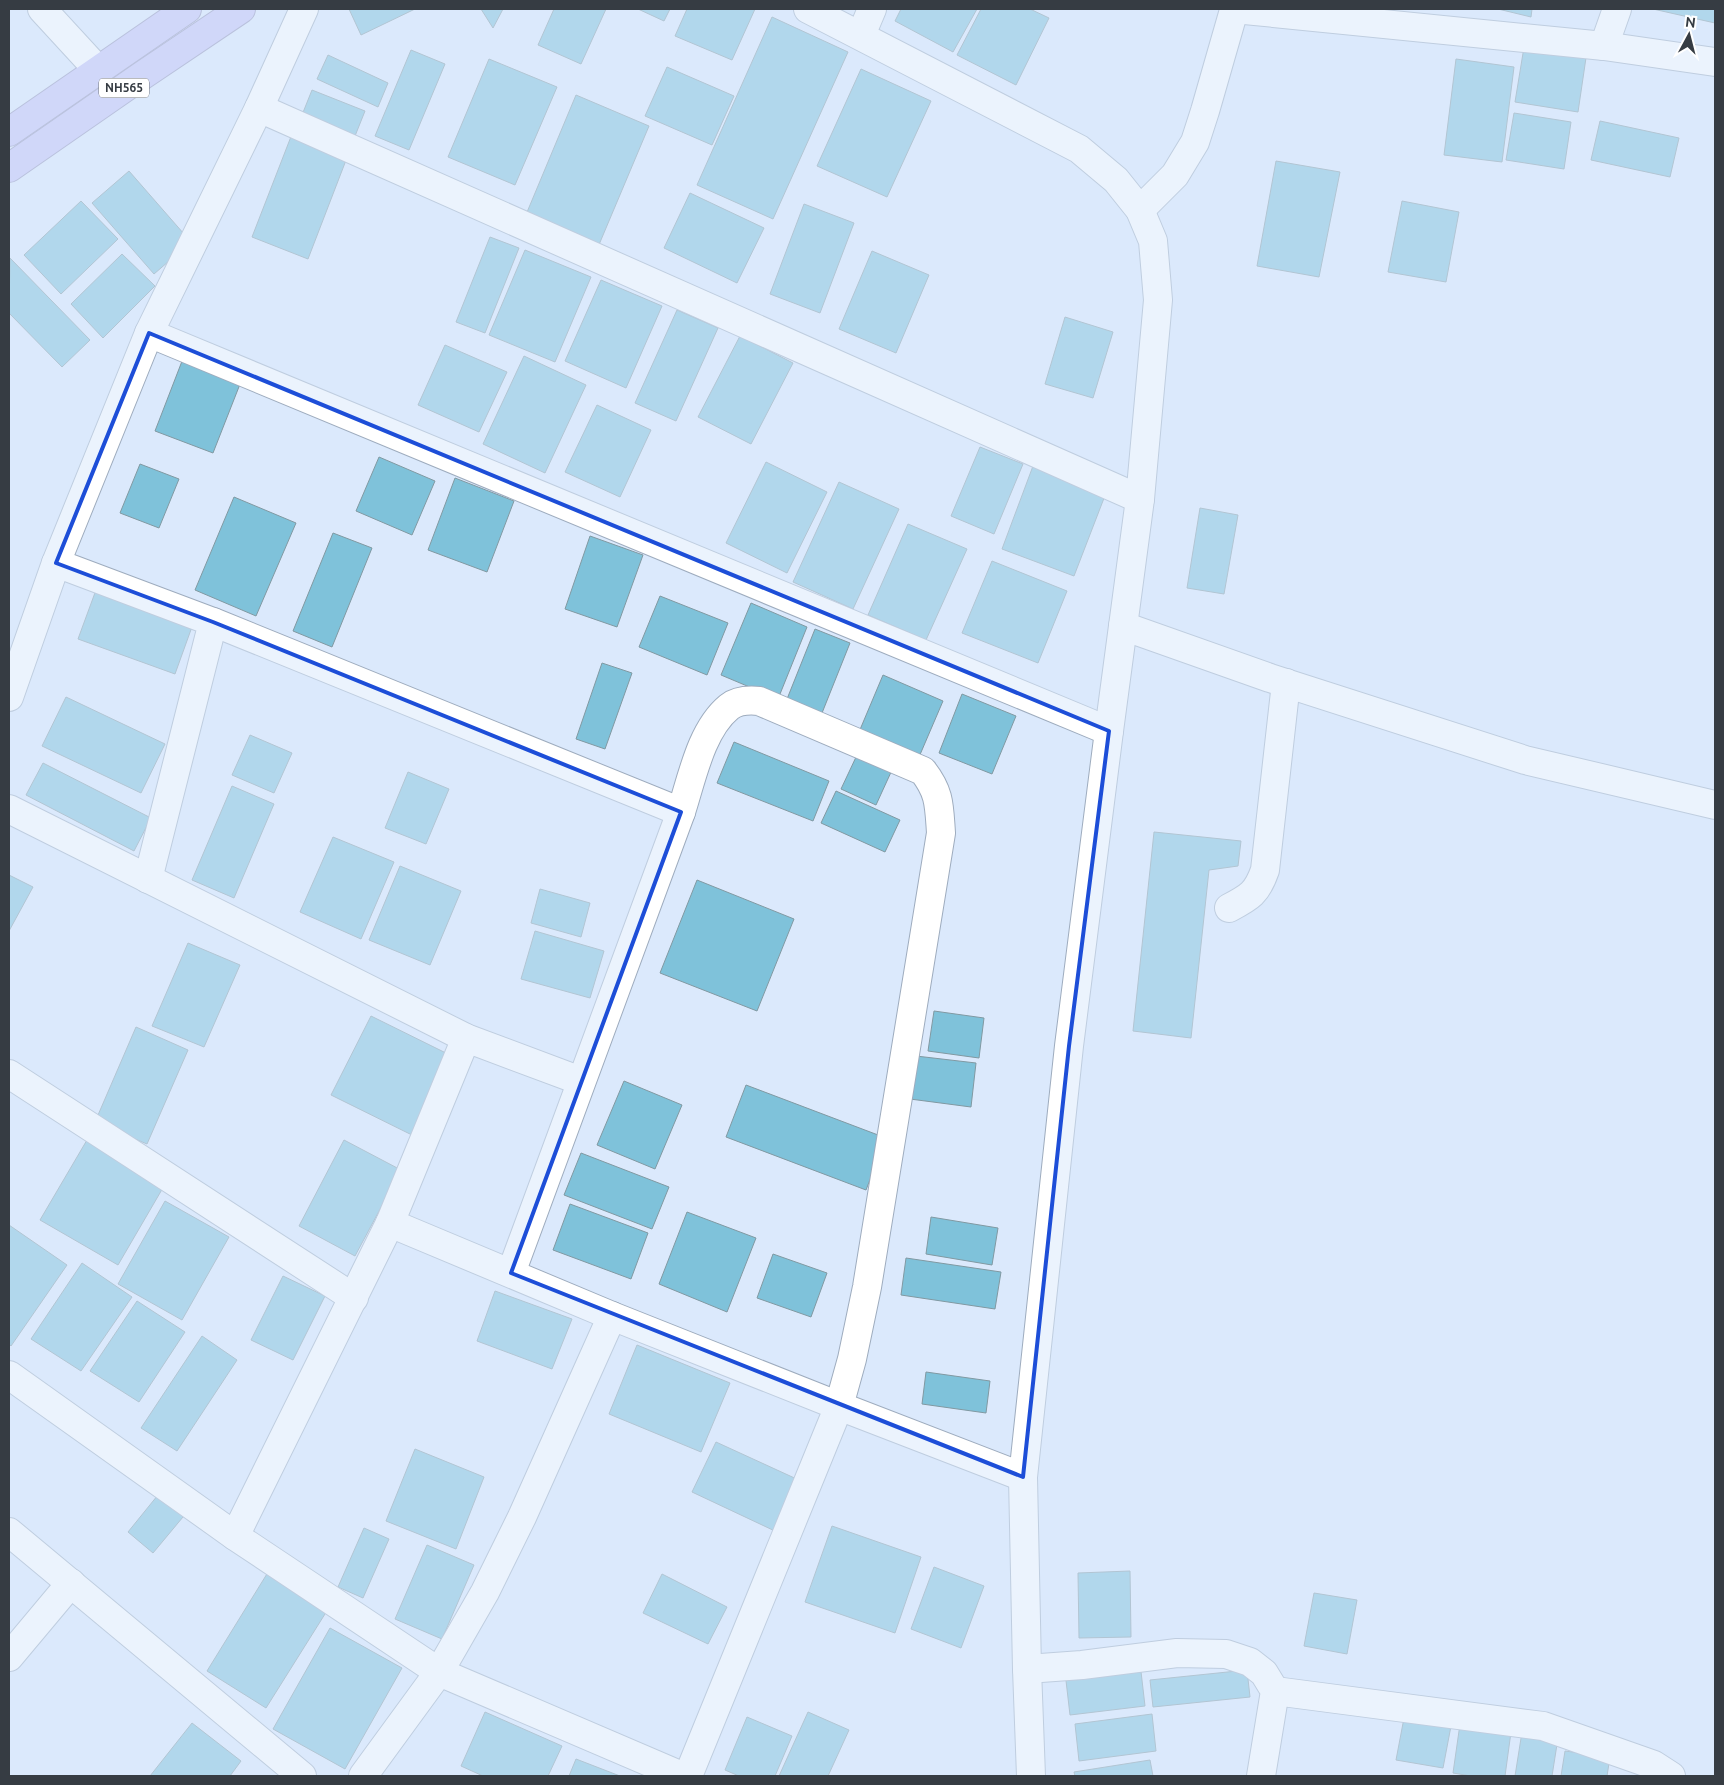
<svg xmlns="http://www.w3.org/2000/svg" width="1724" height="1785" font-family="Ubuntu,sans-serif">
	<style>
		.building { fill: #7fc2da; stroke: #8199a2 }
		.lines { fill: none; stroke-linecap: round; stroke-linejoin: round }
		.street-casing { stroke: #9eacbe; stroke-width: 30 }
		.secondary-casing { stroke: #9eacbe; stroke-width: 30 }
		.highway-casing { stroke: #9292b8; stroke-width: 30 }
		.street { stroke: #fff; stroke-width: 28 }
		.secondary { stroke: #fff; stroke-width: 28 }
		.highway { stroke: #c3c0f7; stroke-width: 28 }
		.marked { fill: none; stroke: #1d4ed8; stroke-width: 4; stroke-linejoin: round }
		.labels { text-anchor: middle; stroke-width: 4; stroke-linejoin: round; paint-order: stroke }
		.shield { fill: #fff; stroke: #72767b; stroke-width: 1 }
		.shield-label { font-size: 12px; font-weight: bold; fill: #363c43 }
	</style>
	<rect width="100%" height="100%" fill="#dbe9fc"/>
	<g class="building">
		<path d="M349,9H415L361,35Z"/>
		<path d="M481,9H503L493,28Z"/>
		<path d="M554,9H606L581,64L538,45Z"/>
		<path d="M638,9H670L664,21Z"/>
		<path d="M687,9H755L732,60L675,36Z"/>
		<path d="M901,9H977L953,52L895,21Z"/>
		<path d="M981,9H1030L1049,18L1016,85L957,55Z"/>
		<path d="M1498,9H1532L1531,17Z"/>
		<path d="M1653,9H1715V23Z"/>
		<path d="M772,17L848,52L773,219L697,185Z"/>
		<path d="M1525,41L1587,51L1578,112L1515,102Z"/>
		<path d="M411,50L445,64L409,150L375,136Z"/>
		<path d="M328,55L388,83L378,107L317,79Z"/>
		<path d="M489,59L557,87L515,185L448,157Z"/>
		<path d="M1456,59L1514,67L1502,162L1444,155Z"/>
		<path d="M667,67L734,96L712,145L645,116Z"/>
		<path d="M861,69L931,101L887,197L817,166Z"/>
		<path d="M312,90L365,111L355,136L302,115Z"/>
		<path d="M576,95L649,126L598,247L525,217Z"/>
		<path d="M1514,113L1571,122L1564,169L1506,160Z"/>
		<path d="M1600,121L1679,138L1670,177L1591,160Z"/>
		<path d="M292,134L348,155L308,259L252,237Z"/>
		<path d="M1276,161L1340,172L1319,277L1257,266Z"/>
		<path d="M129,171L191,242L154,274L92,203Z"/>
		<path d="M690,193L764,228L737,283L664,248Z"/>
		<path d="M81,201L118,239L61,294L24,255Z"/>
		<path d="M1402,201L1459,212L1446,282L1388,272Z"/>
		<path d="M804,204L854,223L820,313L770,294Z"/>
		<path d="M490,237L519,248L485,333L456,322Z"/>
		<path d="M525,250L591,277L555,362L489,335Z"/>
		<path d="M872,251L929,275L896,353L839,329Z"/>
		<path d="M122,254L155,286L103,338L71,304Z"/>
		<path d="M10,258L90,340L62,367L9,313Z"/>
		<path d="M601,280L662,306L626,388L565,361Z"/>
		<path d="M677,310L718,328L676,421L635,403Z"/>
		<path d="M1065,317L1113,332L1093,398L1045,384Z"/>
		<path d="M740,336L793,363L751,444L698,417Z"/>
		<path d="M445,345L507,372L479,432L418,405Z"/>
		<path d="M184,356L242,379L213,453L155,431Z"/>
		<path d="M524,356L586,385L545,473L483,444Z"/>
		<path d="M597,405L651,430L620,497L565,472Z"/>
		<path d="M980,447L1023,464L994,534L951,516Z"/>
		<path d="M379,457L435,481L412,535L356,511Z"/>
		<path d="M766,462L827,492L787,573L726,543Z"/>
		<path d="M140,464L179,479L159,528L120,513Z"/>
		<path d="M1033,466L1106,493L1074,576L1002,549Z"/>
		<path d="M455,478L514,501L487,572L428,550Z"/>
		<path d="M839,482L899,509L853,609L793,582Z"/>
		<path d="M234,497L296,523L256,616L195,590Z"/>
		<path d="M1200,508L1238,515L1224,594L1187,588Z"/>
		<path d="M908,524L967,549L926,640L868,615Z"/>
		<path d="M333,533L372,548L332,647L293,631Z"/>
		<path d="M590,536L643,555L617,627L565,609Z"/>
		<path d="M992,561L1067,591L1038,663L962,633Z"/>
		<path d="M96,590L193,624L175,674L78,639Z"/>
		<path d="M660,596L728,623L707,675L639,647Z"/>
		<path d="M751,603L807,627L778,699L721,675Z"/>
		<path d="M815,629L850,643L820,718L785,704Z"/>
		<path d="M602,663L632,673L605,749L576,739Z"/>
		<path d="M883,675L943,701L919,757L859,732Z"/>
		<path d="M962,694L1016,716L992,774L939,753Z"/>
		<path d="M66,697L165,744L141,793L42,746Z"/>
		<path d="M250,735L292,753L274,793L232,775Z"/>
		<path d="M734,742L829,781L813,821L717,783Z"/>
		<path d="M857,755L892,770L876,805L841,789Z"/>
		<path d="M43,763L151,818L134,851L26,795Z"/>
		<path d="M408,772L449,789L426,844L385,828Z"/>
		<path d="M232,786L274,804L234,898L192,880Z"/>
		<path d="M836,791L900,820L885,852L821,823Z"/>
		<path d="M1154,832L1241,841L1238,866L1209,870L1191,1038L1133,1031Z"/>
		<path d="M333,837L394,862L361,939L300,912Z"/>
		<path d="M400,866L461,891L430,965L369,940Z"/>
		<path d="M9,875L33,887L9,931Z"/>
		<path d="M697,880L794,919L757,1011L660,973Z"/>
		<path d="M540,889L590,903L581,937L531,923Z"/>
		<path d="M535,931L604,951L590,998L521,979Z"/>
		<path d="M188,943L240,965L204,1047L152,1026Z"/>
		<path d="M934,1011L984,1018L979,1058L928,1051Z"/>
		<path d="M371,1016L456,1058L416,1137L331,1095Z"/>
		<path d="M136,1027L188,1050L147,1144L95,1122Z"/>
		<path d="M916,1056L976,1063L971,1107L910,1099Z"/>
		<path d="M624,1081L682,1105L655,1169L597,1145Z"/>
		<path d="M746,1085L886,1138L866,1190L726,1137Z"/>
		<path d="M87,1140L164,1186L118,1265L40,1220Z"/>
		<path d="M344,1140L401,1170L355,1256L299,1226Z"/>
		<path d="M581,1153L669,1187L652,1229L564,1195Z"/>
		<path d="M165,1201L229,1237L182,1320L118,1284Z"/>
		<path d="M570,1204L648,1233L631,1279L553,1250Z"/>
		<path d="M687,1212L756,1238L727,1312L659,1284Z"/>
		<path d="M931,1217L998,1228L992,1265L926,1254Z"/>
		<path d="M9,1225L67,1265L11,1346L9,1344Z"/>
		<path d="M773,1254L827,1273L811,1317L757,1298Z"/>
		<path d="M906,1258L1001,1272L995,1309L901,1295Z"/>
		<path d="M82,1263L132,1297L81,1371L31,1339Z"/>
		<path d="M283,1276L325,1296L293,1360L251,1340Z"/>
		<path d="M495,1291L572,1319L552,1369L477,1341Z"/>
		<path d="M137,1301L185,1332L139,1402L90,1371Z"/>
		<path d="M202,1336L237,1360L177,1451L141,1428Z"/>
		<path d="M637,1345L730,1383L701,1452L609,1414Z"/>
		<path d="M926,1372L990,1381L986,1413L922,1404Z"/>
		<path d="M716,1442L801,1481L777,1532L692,1492Z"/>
		<path d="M415,1449L484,1477L456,1549L386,1521Z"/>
		<path d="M162,1490L188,1511L153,1553L128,1532Z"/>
		<path d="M832,1526L921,1557L895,1633L805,1602Z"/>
		<path d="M364,1528L389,1539L363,1598L338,1587Z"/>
		<path d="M427,1545L474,1565L442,1639L395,1619Z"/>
		<path d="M934,1567L984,1586L961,1648L911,1629Z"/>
		<path d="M270,1569L330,1606L266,1708L207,1671Z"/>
		<path d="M1130,1571L1131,1637L1079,1638L1078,1573Z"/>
		<path d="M662,1574L727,1607L708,1644L643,1613Z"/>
		<path d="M1314,1593L1357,1600L1347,1654L1304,1646Z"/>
		<path d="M330,1628L402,1668L345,1769L273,1729Z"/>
		<path d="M1140,1663L1145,1706L1070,1715L1065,1672Z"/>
		<path d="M1247,1670L1250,1697L1153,1707L1150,1680Z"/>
		<path d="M485,1712L562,1746L548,1776H483L461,1766Z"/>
		<path d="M808,1712L849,1730L828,1776H779Z"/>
		<path d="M1152,1714L1156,1751L1079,1761L1075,1724Z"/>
		<path d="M747,1717L792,1736L775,1776H739L725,1770Z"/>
		<path d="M1404,1718L1451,1726L1443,1768L1396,1760Z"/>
		<path d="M192,1723L241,1761L230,1776H150Z"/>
		<path d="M1460,1724L1511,1732L1505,1776H1471L1453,1773Z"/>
		<path d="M1522,1732L1558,1738L1552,1776H1515Z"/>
		<path d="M1565,1751L1610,1757L1607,1776H1561Z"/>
		<path d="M576,1759L620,1776H569Z"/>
		<path d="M1150,1760L1153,1776H1075L1074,1772Z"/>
	</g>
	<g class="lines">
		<g class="street-casing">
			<g id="street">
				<path d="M42,9L99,71"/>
				<path d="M1234,9L1604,46L1715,62"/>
				<path d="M861,35L872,9"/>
				<path d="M1604,46L1617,9"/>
				<path d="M259,108L1140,499"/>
				<path d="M1140,210L1175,175L1195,142L1205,111L1234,10"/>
				<path d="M149,333L1109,731"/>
				<path d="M56,563L213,622L148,879"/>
				<path d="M213,622L681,812"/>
				<path d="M1123,626L1270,678L1525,760L1715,805"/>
				<path d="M9,697L56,563L149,333L259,108L304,9"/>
				<path d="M9,809L466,1038L581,1081"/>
				<path d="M1229,908C1250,897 1257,893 1265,870L1286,683"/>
				<path d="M9,1074L354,1298"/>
				<path d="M390,1223L612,1316L839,1406L1023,1477"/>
				<path d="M511,1273L681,812C692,778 701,730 729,707C738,700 749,700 759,701L923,771C940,793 939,805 941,833L867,1287L852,1359L839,1406L688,1776"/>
				<path d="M9,1375L235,1536L439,1672L682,1776"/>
				<path d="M9,1532L302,1776"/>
				<path d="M235,1536L390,1223L466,1038"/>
				<path d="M9,1657L71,1583"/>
				<path d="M1027,1669L1082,1665L1177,1653L1226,1654L1250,1662L1264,1673L1275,1691L1261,1776"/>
				<path d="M1275,1691L1543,1726L1654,1765L1671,1776"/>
				<path d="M363,1776L439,1672L485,1592L522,1517L612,1316"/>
			</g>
		</g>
		<g class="secondary-casing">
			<path id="secondary" d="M808,9L1079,149L1116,180L1140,210L1153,241L1158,300L1140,499L1109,731L1069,1046L1023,1477L1027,1669L1031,1776"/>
		</g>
		<g class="highway-casing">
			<g id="highway">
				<path d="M9,132L187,9"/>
				<path d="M9,168L143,75L241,9"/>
			</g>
		</g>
		<use href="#street" class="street"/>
		<use href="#secondary" class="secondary"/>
		<use href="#highway" class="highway"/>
	</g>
	<path d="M0 0H1724V1785H0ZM149,333L1109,731L1069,1046L1023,1477L511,1273L681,812L213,622L56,563Z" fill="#dbe9fc" fill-opacity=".55" fill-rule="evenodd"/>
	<path class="marked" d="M149,333L1109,731L1069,1046L1023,1477L511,1273L681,812L213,622L56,563Z"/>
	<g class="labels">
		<rect class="shield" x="99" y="78.5" width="50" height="19" rx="4"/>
		<g class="shield-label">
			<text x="124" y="92">NH565</text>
		</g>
	</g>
	<rect width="1724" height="1785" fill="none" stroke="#363c43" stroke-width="20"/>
	<g transform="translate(1689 35) rotate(7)" stroke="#ffffff" stroke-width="4" paint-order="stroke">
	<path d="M0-4L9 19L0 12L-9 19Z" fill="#363c43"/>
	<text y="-8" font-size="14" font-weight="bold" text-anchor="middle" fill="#363c43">N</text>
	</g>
</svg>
